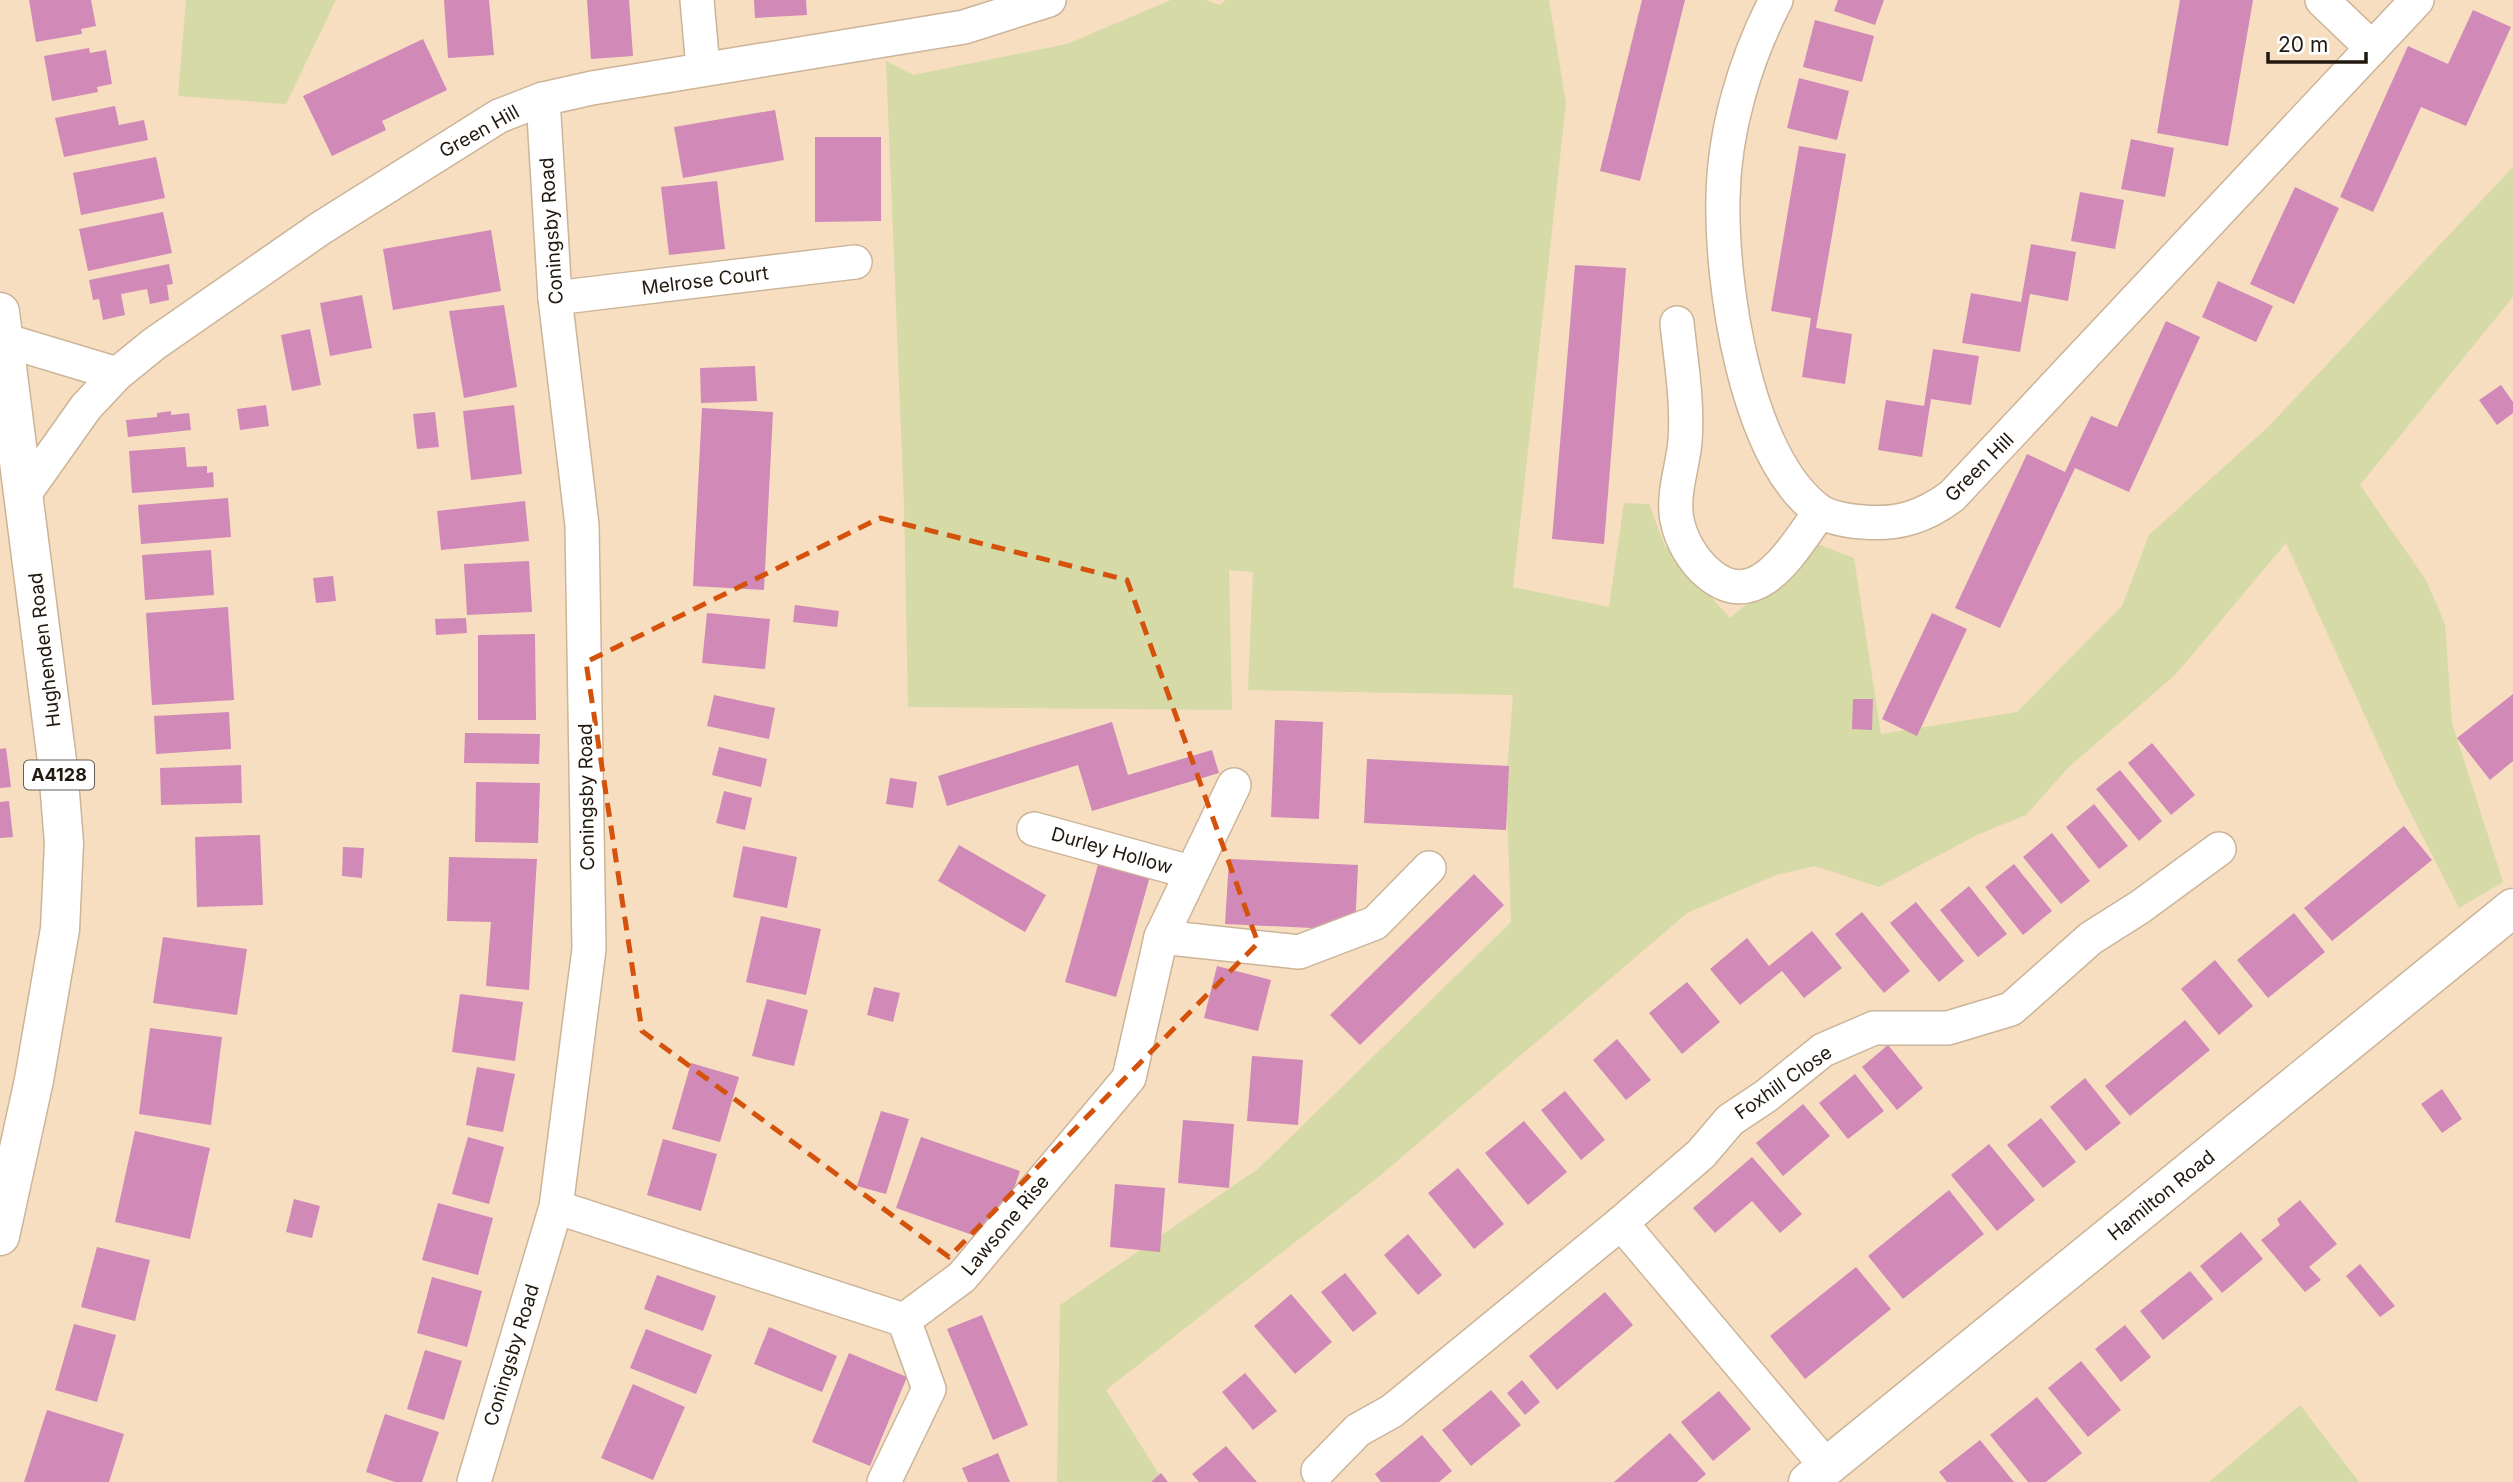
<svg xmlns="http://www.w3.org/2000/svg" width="2513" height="1482" font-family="Inter,sans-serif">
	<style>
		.green { fill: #d5daa7 }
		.building { fill: #d189b7 }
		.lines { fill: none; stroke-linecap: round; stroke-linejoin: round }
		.street-casing { stroke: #ccb498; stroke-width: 36 }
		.secondary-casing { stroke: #ccb498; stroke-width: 41 }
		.primary-casing { stroke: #ccb498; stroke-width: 41 }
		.street { stroke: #fff; stroke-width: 33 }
		.secondary { stroke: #fff; stroke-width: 38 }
		.primary { stroke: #fff; stroke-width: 38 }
		.marked { fill: none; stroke: #d4520c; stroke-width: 5; stroke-dasharray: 14 9; stroke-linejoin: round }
		.labels { text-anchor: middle; stroke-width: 5; stroke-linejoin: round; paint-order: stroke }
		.shield { fill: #fff; stroke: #645d56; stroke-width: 2 }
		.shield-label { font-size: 18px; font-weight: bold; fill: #21180e }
		.street-label { font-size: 19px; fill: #21180e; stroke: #fff }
	</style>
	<rect width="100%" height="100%" fill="#f7dec1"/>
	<g class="green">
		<path d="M186,0H336L286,104L178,96Z"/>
		<path d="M1171,0H1207L1219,5L1226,0H1549L1566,103L1513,587L1609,607L1624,503L1649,504L1665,546L1730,618L1818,544L1854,558L1881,734L2017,712L2122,606L2149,535L2269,426L2513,167V297L2360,485L2426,580L2445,624L2452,723L2503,882L2459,908L2397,786L2286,543L2176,674L2068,768L2026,815L1977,835L1879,887L1815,866L1776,875L1687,913L1381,1175L1106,1390L1164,1482H1057L1060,1305L1259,1168L1511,922L1506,784L1513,695L1248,690L1253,572L1229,570L1232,710L908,707L904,505L886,61L913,75L1067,44Z"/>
		<path d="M2300,1405L2359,1482H2209Z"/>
	</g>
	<g class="building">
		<path d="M29,0H91L96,26L81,29L82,34L36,42Z"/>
		<path d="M444,0H489L494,55L448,58Z"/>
		<path d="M587,0H629L633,56L591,59Z"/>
		<path d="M754,0H806L807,15L755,18Z"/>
		<path d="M1642,0H1685L1640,181L1600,171Z"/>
		<path d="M1838,0H1884L1875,25L1834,11Z"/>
		<path d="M2180,0H2253L2228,146L2157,133Z"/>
		<path d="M2473,10L2511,27L2466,126L2421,107L2373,212L2340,197L2408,46L2448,64Z"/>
		<path d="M1815,20L1874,36L1862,82L1803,67Z"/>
		<path d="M423,39L447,90L382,121L386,130L332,156L303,96Z"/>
		<path d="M89,48L90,53L106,50L112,84L97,87L98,92L52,101L44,56Z"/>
		<path d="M1799,78L1849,91L1837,140L1787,128Z"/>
		<path d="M115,106L119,125L144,120L148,140L64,157L55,118Z"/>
		<path d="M775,110L784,160L683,178L674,127Z"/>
		<path d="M815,137H881V221L815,222Z"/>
		<path d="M2131,139L2174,148L2165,197L2121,189Z"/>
		<path d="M1799,146L1846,154L1816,328L1852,334L1845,384L1802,377L1811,318L1771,311Z"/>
		<path d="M156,157L165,198L81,215L73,173Z"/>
		<path d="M717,181L725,249L669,255L661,187Z"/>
		<path d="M2295,187L2339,208L2294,304L2250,284Z"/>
		<path d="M2080,192L2124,200L2115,249L2071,241Z"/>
		<path d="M163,212L172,253L88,271L79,229Z"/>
		<path d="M491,230L501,291L393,310L383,249Z"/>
		<path d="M2031,244L2076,252L2068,301L2030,294L2020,352L1962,343L1971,293L2021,302Z"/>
		<path d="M169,264L173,284L167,285L169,300L150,304L147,289L121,294L125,315L103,320L99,299L93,300L89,280Z"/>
		<path d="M1575,265L1626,268L1604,544L1552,539Z"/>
		<path d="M2218,281L2273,306L2256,342L2202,317Z"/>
		<path d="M362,295L372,348L330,356L320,303Z"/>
		<path d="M504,305L517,387L464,398L449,311Z"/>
		<path d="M2166,321L2200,337L2129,492L2075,468L2000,628L1955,608L2027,454L2065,472L2091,416L2117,427Z"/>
		<path d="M310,329L321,385L292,391L281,335Z"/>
		<path d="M1933,349L1979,356L1971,405L1931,399L1922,457L1878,450L1886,400L1924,406Z"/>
		<path d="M755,366L757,401L701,403L700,368Z"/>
		<path d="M2501,385L2513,402V413L2497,425L2479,400Z"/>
		<path d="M266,405L269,426L240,430L237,409Z"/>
		<path d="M514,405L522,474L471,480L463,411Z"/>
		<path d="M702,408L773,412L764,590L693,586Z"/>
		<path d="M171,411V415L189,413L191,430L128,437L126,420L157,417V413Z"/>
		<path d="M435,412L439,447L417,449L413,414Z"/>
		<path d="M185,447L187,467L207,466V473L213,472L214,487L132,493L129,451Z"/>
		<path d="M228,498L231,537L141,544L138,505Z"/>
		<path d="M525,501L529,541L441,550L437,511Z"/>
		<path d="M211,550L214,595L145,600L142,555Z"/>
		<path d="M529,561L532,612L467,615L464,564Z"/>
		<path d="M333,576L336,601L316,603L313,578Z"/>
		<path d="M795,605L839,611L837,627L793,622Z"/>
		<path d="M228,607L234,700L152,705L146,613Z"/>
		<path d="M707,613L770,619L765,669L702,663Z"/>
		<path d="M1932,613L1967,629L1917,736L1882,719Z"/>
		<path d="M466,618L467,633L436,635L435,619Z"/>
		<path d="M535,634L536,720H478V635Z"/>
		<path d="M2513,694V761L2490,780L2457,738Z"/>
		<path d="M714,695L775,708L769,739L707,726Z"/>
		<path d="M1853,699H1873L1872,730L1852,729Z"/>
		<path d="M229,712L231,749L156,754L154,716Z"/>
		<path d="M1275,720L1323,722L1319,819L1271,817Z"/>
		<path d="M1112,722L1128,775L1212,750L1219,773L1092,811L1078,765L947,806L938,776Z"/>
		<path d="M465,733L540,734L539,764L464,763Z"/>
		<path d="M2152,743L2195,795L2171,815L2128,763Z"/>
		<path d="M719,747L767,759L761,787L712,775Z"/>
		<path d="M6,748L11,787L0,788V749Z"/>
		<path d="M1367,759L1509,766L1506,830L1364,823Z"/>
		<path d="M241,765L242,803L161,805L160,768Z"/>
		<path d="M2120,770L2162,821L2139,841L2096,789Z"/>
		<path d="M890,778L917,782L913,808L886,804Z"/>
		<path d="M476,782L540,783L538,843L475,842Z"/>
		<path d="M724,791L752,798L745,830L716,823Z"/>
		<path d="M9,801L13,837L0,838V802Z"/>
		<path d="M2094,804L2128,846L2099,869L2066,827Z"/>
		<path d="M2404,826L2432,860L2332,941L2304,908Z"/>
		<path d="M2052,833L2090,881L2061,904L2023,857Z"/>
		<path d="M260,835L263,905L197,907L195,837Z"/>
		<path d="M959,845L1046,895L1025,932L938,881Z"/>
		<path d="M743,846L797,857L787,908L733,897Z"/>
		<path d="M343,847L364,848L362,878L342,876Z"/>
		<path d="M1101,854L1152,869L1116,997L1065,982Z"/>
		<path d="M449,857L537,859L529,990L486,986L491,922L447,921Z"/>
		<path d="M1229,859L1358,865L1355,930L1225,924Z"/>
		<path d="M2014,864L2052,911L2023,935L1985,887Z"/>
		<path d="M1474,874L1504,905L1360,1045L1330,1015Z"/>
		<path d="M1969,886L2007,934L1978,957L1940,910Z"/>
		<path d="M1916,902L1964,961L1939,982L1890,923Z"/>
		<path d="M1862,912L1910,971L1884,993L1835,934Z"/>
		<path d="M2294,913L2325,952L2268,998L2237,960Z"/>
		<path d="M761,916L821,929L806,995L746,982Z"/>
		<path d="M1812,931L1842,968L1804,998L1782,971L1740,1005L1710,969L1747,938L1769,966Z"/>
		<path d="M163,937L247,949L237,1015L153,1003Z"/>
		<path d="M2215,960L2253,1006L2219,1035L2181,989Z"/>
		<path d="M1217,966L1271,980L1258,1031L1204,1018Z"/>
		<path d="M1687,982L1720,1022L1682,1054L1649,1013Z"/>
		<path d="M874,987L900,993L893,1022L867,1015Z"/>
		<path d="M460,994L523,1002L515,1061L452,1052Z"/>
		<path d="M767,999L808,1010L794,1066L752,1056Z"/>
		<path d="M2185,1020L2210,1050L2130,1116L2105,1086Z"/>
		<path d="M150,1028L222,1037L211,1125L139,1114Z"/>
		<path d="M1617,1039L1651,1080L1626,1100L1593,1060Z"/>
		<path d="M1888,1045L1923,1088L1897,1110L1862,1067Z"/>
		<path d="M1252,1056L1303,1060L1298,1125L1247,1121Z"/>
		<path d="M691,1063L739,1077L720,1142L672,1129Z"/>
		<path d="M477,1067L515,1074L503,1132L466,1125Z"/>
		<path d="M1855,1074L1884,1111L1848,1139L1819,1103Z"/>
		<path d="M2085,1078L2121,1123L2086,1151L2050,1107Z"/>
		<path d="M2442,1089L2462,1119L2442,1133L2421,1104Z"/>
		<path d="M1565,1091L1605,1140L1581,1160L1541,1110Z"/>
		<path d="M1803,1104L1830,1136L1783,1176L1756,1143Z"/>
		<path d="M881,1111L909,1119L886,1194L857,1186Z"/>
		<path d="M2041,1118L2076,1162L2043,1188L2007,1145Z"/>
		<path d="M1183,1120L1234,1124L1229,1188L1178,1183Z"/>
		<path d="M1524,1121L1567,1172L1528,1205L1485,1153Z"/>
		<path d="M135,1131L210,1148L190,1239L115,1222Z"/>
		<path d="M468,1137L504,1147L489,1204L452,1194Z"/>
		<path d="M921,1137L1020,1171L995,1243L896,1208Z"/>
		<path d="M663,1139L717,1154L701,1211L647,1195Z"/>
		<path d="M1989,1144L2035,1200L1997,1231L1951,1175Z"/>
		<path d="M1752,1157L1802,1214L1780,1233L1752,1201L1715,1233L1693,1208Z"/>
		<path d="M1458,1168L1504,1224L1474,1249L1428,1193Z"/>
		<path d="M1115,1184L1165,1188L1160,1252L1110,1247Z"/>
		<path d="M1949,1190L1984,1234L1903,1299L1868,1256Z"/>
		<path d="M294,1199L320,1206L312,1238L286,1232Z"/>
		<path d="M2300,1200L2337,1244L2309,1267L2321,1280L2305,1292L2261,1240L2280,1225L2277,1219Z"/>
		<path d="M438,1203L493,1218L478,1275L422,1260Z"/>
		<path d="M2241,1232L2263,1259L2222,1293L2200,1266Z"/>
		<path d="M1408,1234L1442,1275L1418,1295L1384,1255Z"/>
		<path d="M97,1247L150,1260L135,1321L81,1307Z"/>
		<path d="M2360,1264L2395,1306L2380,1317L2346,1276Z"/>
		<path d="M1856,1267L1891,1309L1805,1379L1770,1336Z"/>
		<path d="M2190,1271L2213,1299L2163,1340L2140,1311Z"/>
		<path d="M1345,1273L1377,1313L1353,1332L1321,1292Z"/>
		<path d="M657,1275L716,1296L703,1331L644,1309Z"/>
		<path d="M432,1277L482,1291L467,1347L417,1333Z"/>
		<path d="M1605,1292L1633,1325L1557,1390L1529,1356Z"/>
		<path d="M1291,1294L1332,1342L1295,1374L1254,1326Z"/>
		<path d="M982,1315L1028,1425L993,1440L947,1329Z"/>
		<path d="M74,1324L116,1335L97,1402L55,1390Z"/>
		<path d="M2125,1325L2151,1357L2121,1382L2095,1349Z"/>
		<path d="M769,1327L837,1356L822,1392L754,1364Z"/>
		<path d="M646,1329L712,1355L696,1394L630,1368Z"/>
		<path d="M425,1350L462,1361L444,1420L407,1409Z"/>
		<path d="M849,1353L907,1377L870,1466L812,1442Z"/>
		<path d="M2081,1361L2121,1410L2088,1437L2048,1388Z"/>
		<path d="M1245,1373L1277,1411L1253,1430L1222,1392Z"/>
		<path d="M1522,1380L1540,1402L1525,1415L1507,1393Z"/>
		<path d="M633,1384L685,1407L653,1480L601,1458Z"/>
		<path d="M1491,1390L1521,1425L1471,1466L1442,1430Z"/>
		<path d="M1719,1391L1751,1429L1713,1461L1681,1422Z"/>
		<path d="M2037,1397L2082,1453L2046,1482H2028L1990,1435Z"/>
		<path d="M47,1410L124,1434L109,1482H24Z"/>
		<path d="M385,1414L439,1432L422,1482H395L366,1472Z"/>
		<path d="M1670,1433L1706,1474L1697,1482H1614Z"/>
		<path d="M1422,1435L1452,1471L1439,1482H1381L1375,1474Z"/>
		<path d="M1980,1440L2014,1482H1947L1939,1472Z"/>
		<path d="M1226,1446L1257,1482H1199L1192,1474Z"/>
		<path d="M998,1453L1010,1482H968L962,1468Z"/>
		<path d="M1161,1473L1168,1482H1151Z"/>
	</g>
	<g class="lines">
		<g class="street-casing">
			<g id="street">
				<path d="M697,0L703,68"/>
				<path d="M1776,0C1745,60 1724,130 1723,198C1721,284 1745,455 1818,510C1829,518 1850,521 1863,522C1898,525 1924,517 1952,496L2417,0"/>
				<path d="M2322,0L2372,48"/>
				<path d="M555,298L855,262"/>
				<path d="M1677,323C1681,362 1688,402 1685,441C1683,467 1672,493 1677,520C1681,540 1693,561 1709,574C1758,615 1794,547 1820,512"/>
				<path d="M4,340L117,374"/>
				<path d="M25,493L86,407L117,374L154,344L321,228L499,116L543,99L592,88L964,27L1049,0"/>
				<path d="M1034,829L1190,872"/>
				<path d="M1161,937L1299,952L1375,923L1429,868"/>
				<path d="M556,1207L904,1320L962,1277L1129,1078L1161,937L1234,785"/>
				<path d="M1827,1467L1621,1223L1701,1154L1730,1120L1766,1096L1823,1050L1874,1028H1948L2011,1009L2091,938L2140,907L2219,849"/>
				<path d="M1318,1471L1358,1430L1392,1411L1621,1223"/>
				<path d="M474,1482L556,1207L589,949L582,525L555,298L543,99"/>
				<path d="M884,1482L929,1389L904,1320"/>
			</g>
		</g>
		<g class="secondary-casing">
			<path id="secondary" d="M1808,1482L2513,908"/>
		</g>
		<g class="primary-casing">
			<path id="primary" d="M0,312L58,769L64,843L60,929L34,1080L0,1236"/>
		</g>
		<use href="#street" class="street"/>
		<use href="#secondary" class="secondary"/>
		<use href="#primary" class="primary"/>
	</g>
	<path class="marked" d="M880,518L1127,580L1258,943L949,1257L642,1031L586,662Z"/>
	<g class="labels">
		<rect class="shield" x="24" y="760.5" width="70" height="29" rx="5"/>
		<g class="shield-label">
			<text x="59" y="781">A4128</text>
		</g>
		<g class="street-label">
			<text transform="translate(479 131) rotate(-29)" y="7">Green Hill</text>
			<text transform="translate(551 231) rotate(-94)" y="7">Coningsby Road</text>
			<text transform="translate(705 280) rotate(-7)" y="7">Melrose Court</text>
			<text transform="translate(1979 467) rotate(-45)" y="7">Green Hill</text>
			<text transform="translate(44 650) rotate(-97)" y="7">Hughenden Road</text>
			<text transform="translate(586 797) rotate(-91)" y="7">Coningsby Road</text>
			<text transform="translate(1112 850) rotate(16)" y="7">Durley Hollow</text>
			<text transform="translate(1783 1082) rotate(-35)" y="7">Foxhill Close</text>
			<text transform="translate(2161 1195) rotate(-39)" y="7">Hamilton Road</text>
			<text transform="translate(1005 1225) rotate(-50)" y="7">Lawsone Rise</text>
			<text transform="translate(511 1355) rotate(-73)" y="7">Coningsby Road</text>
		</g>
	</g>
	<path d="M2268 52v10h98v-10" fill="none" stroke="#21180e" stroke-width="3.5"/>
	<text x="2278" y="52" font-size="21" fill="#21180e" stroke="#ffffff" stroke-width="5" paint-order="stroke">20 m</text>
</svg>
